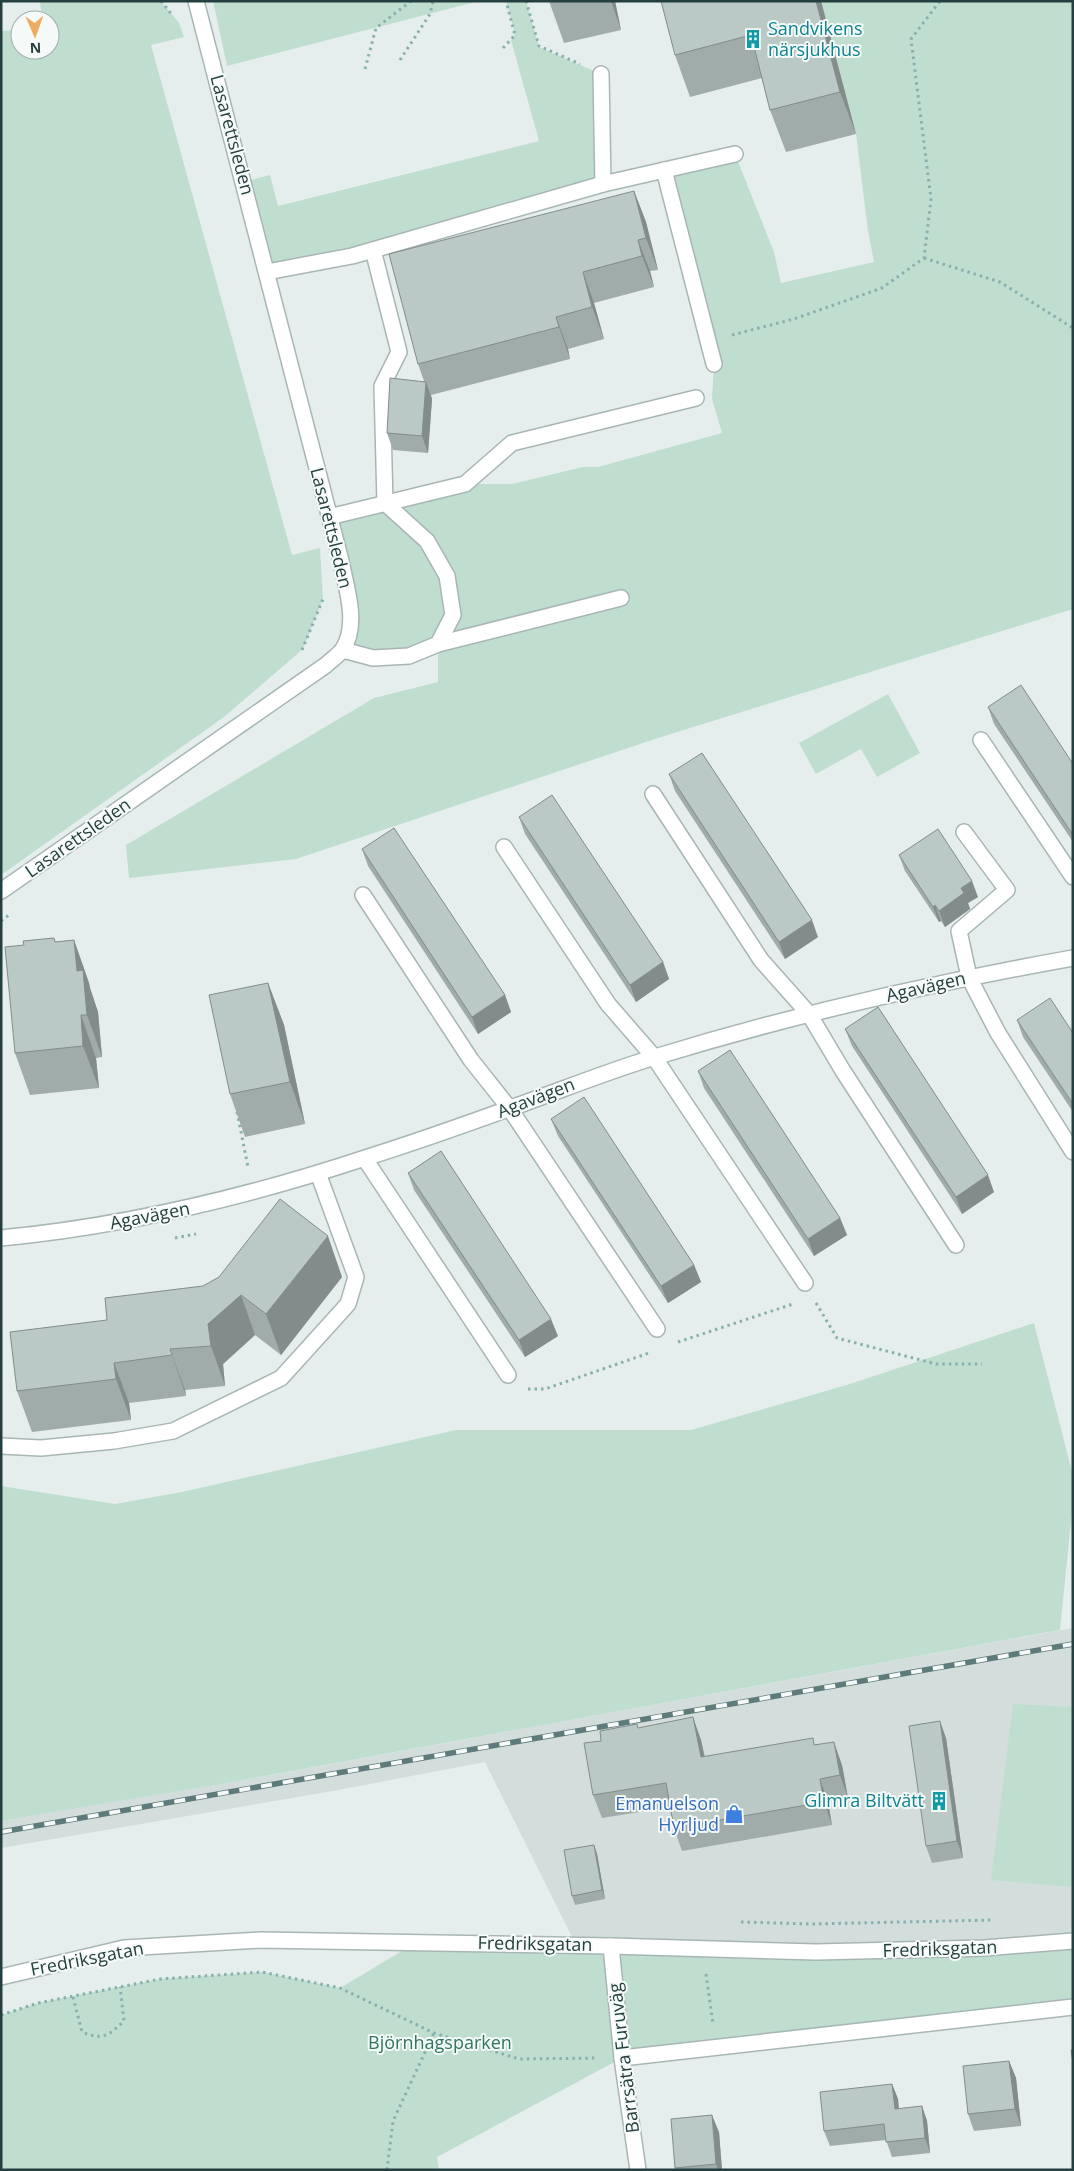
<svg xmlns="http://www.w3.org/2000/svg" width="1074" height="2171" font-family="'Open Sans',sans-serif">
	<style>
		.built { fill: #d3dddc }
		.green { fill: #bfded0 }
		.lines { fill: none; stroke-linecap: round; stroke-linejoin: round }
		.service-casing { stroke: #a7b6b5; stroke-width: 18 }
		.minor-casing { stroke: #a7b6b5; stroke-width: 18 }
		.tertiary-casing { stroke: #a7b6b5; stroke-width: 18 }
		.path { stroke: #87b0ae; stroke-width: 3; stroke-dasharray: 2.5 4; stroke-linecap: butt }
		.service { stroke: #fff; stroke-width: 15 }
		.minor { stroke: #fff; stroke-width: 15 }
		.tertiary { stroke: #fff; stroke-width: 15 }
		.rail-casing { stroke: #5f7a7a; stroke-width: 5.5 }
		.rail { stroke: #f5faf9; stroke-width: 4; stroke-dasharray: 11; stroke-linecap: butt }
		.wall { fill: #a0acaa }
		.shaded-wall { fill: #828c8b }
		.building { fill: #bac8c6; stroke: #828c8b }
		.labels { text-anchor: middle; stroke-width: 4; stroke-linejoin: round; paint-order: stroke }
		.culture-label { font-size: 18px; fill: #0d838f; stroke: #f5faf9; text-anchor: start }
		.street-label { font-size: 18px; fill: #243f3f; stroke: #f5faf9 }
		.shop-label { font-size: 18px; fill: #366cbe; stroke: #f5faf9; text-anchor: end }
		.park-label { font-size: 18px; fill: #30755e; stroke: #f5faf9 }
	</style>
	<rect width="100%" height="100%" fill="#e5eeec"/>
	<path class="built" d="M1073,1628V1941L995,1947L576,1945L485,1762L333,1791L1,1848V1821L222,1784Z"/>
	<g class="green">
		<path d="M40,1H161L179,23L184,37L151,45L292,555L320,548L323,599L303,649L224,717L1,875V31L20,30V50H50V20H30L41,11Z"/>
		<path d="M213,1H479L227,66Z"/>
		<path d="M506,1H526L539,47L601,74L603,184L267,272L244,182L270,175L278,206L539,141L511,40L515,34Z"/>
		<path d="M821,1H1073V609L658,738L296,859L129,878L126,845L374,698L438,682V645L409,656L343,650L350,635L329,517L464,484H512L583,467H598L722,433L712,399L714,364L664,170L735,154L774,252L781,283L874,262L868,231L856,134Z"/>
		<path d="M888,694L920,753L877,777L861,749L816,774L799,743Z"/>
		<path d="M1034,1323L1073,1476V1501L1060,1630L222,1784L1,1821V1486L115,1504L182,1492L456,1430H691L850,1384Z"/>
		<path d="M1013,1704L1073,1707V1887L991,1880Z"/>
		<path d="M1073,1941V2007L622,2058L437,2157L439,2170H1V2015L38,2003L160,1979L262,1972L340,1988L417,1942L714,1949Z"/>
	</g>
	<g class="lines">
		<g class="service-casing">
			<g id="service">
				<path d="M601,74L603,184"/>
				<path d="M664,170L714,364"/>
				<path d="M267,272L352,256L603,184L735,154"/>
				<path d="M329,517L465,484L512,443L696,398"/>
				<path d="M438,644L621,598"/>
				<path d="M343,650L373,658L409,656L438,644L453,615L447,576L427,541L385,503L382,386L399,352L373,250"/>
				<path d="M981,740L1073,877"/>
				<path d="M653,794L761,960L809,1014L843,1071L956,1245"/>
				<path d="M964,832L1007,890L959,931L969,977L975,989L998,1033L1073,1152"/>
				<path d="M504,847L608,1004L654,1057L805,1283"/>
				<path d="M363,895L471,1060L510,1109L657,1329"/>
				<path d="M365,1159L508,1375"/>
				<path d="M1,1446L41,1448L114,1441L173,1431L281,1378L348,1304L356,1277L318,1173"/>
			</g>
		</g>
		<g class="minor-casing">
			<g id="minor">
				<path d="M1,891L326,665C331,660 339,655 343,649C359,624 346,587 341,561L196,1"/>
				<path d="M1,1238C126,1226 247,1197 365,1158C413,1143 461,1126 508,1109C557,1092 605,1072 655,1057C792,1015 932,983 1073,958"/>
				<path d="M611,1946L622,2058L638,2170"/>
				<path d="M622,2058L1073,2007"/>
			</g>
		</g>
		<g class="tertiary-casing">
			<path id="tertiary" d="M1,1977L124,1948L261,1940L611,1946L816,1952L984,1948L1073,1941"/>
		</g>
		<g class="path">
			<path d="M161,1L173,16"/>
			<path d="M526,1L539,46L580,64"/>
			<path d="M503,48L515,35L506,1"/>
			<path d="M400,60L430,14L433,1"/>
			<path d="M365,69L376,28L411,1"/>
			<path d="M924,258L1000,282L1073,328"/>
			<path d="M732,335L794,319L882,288L924,258L931,199L911,39L940,1"/>
			<path d="M302,650L323,599"/>
			<path d="M1,921L9,915"/>
			<path d="M237,1112L248,1167"/>
			<path d="M175,1238L196,1234"/>
			<path d="M816,1303L837,1338L936,1364H982"/>
			<path d="M678,1342L793,1304"/>
			<path d="M528,1389H545L649,1353"/>
			<path d="M741,1922L812,1924L992,1920"/>
			<path d="M706,1974L713,2024"/>
			<path d="M73,1997L82,2032C103,2041 109,2035 124,2021L120,1987"/>
			<path d="M1,2015L38,2003L160,1979L262,1972L340,1988L434,2033L519,2059L598,2058"/>
			<path d="M387,2170L393,2121L434,2033"/>
		</g>
		<use href="#service" class="service"/>
		<use href="#minor" class="minor"/>
		<use href="#tertiary" class="tertiary"/>
		<g class="rail-casing">
			<path id="rail" d="M1,1832L1073,1644"/>
		</g>
		<use href="#rail" class="rail"/>
	</g>
	<g class="wall">
		<path d="M549,1H615L621,30L564,43Z"/>
		<path d="M821,1L856,134L786,152L770,110L762,78L690,97L675,55Z"/>
		<path d="M634,191L646,222L658,270L650,271L654,287L594,303L604,339L568,349L570,359L431,395L432,399L428,453L393,450L387,433L424,381L418,364Z"/>
		<path d="M988,707L1073,764V842L994,724Z"/>
		<path d="M669,774L818,937L785,959L675,791Z"/>
		<path d="M519,817L663,962L669,979L636,1002L525,834Z"/>
		<path d="M362,849L505,995L511,1012L478,1034L368,866Z"/>
		<path d="M899,855L978,897L968,903L970,909L945,927L941,921L939,922L905,871Z"/>
		<path d="M54,938L55,942L74,940L89,983L90,988L98,1012L102,1057L96,1058L99,1088L30,1095L15,1053L24,945Z"/>
		<path d="M268,983L284,1025L305,1124L245,1137L230,1094Z"/>
		<path d="M1017,1020L1073,1033V1112L1023,1037Z"/>
		<path d="M845,1029L994,1192L962,1214L852,1046Z"/>
		<path d="M698,1071L840,1218L847,1235L814,1256L704,1088Z"/>
		<path d="M551,1119L694,1265L701,1282L668,1303L558,1136Z"/>
		<path d="M408,1173L558,1336L525,1357L414,1190Z"/>
		<path d="M342,1277L281,1355L255,1335L223,1364L225,1386L185,1390L186,1396L129,1403L131,1420L32,1432L17,1391L107,1320L105,1298Z"/>
		<path d="M638,1728L701,1740L705,1757L816,1745L842,1765L848,1798L828,1802L832,1825L682,1851L674,1828L670,1807L602,1818L593,1795L601,1741Z"/>
		<path d="M946,1738L963,1858L932,1863L926,1846Z"/>
		<path d="M594,1845L597,1854L605,1899L575,1905L572,1896Z"/>
		<path d="M1009,2061L1016,2078L1021,2126L974,2131L968,2114Z"/>
		<path d="M892,2084L898,2099L899,2109L922,2106L927,2121L930,2153L892,2157L886,2140L830,2146L824,2131Z"/>
		<path d="M719,2132L722,2170H676L675,2168Z"/>
	</g>
	<g class="shaded-wall">
		<path d="M611,1H615L621,30Z"/>
		<path d="M816,1H821L856,134L840,92Z"/>
		<path d="M634,191L646,222L658,270L646,238Z"/>
		<path d="M638,240L650,271L654,287L642,256Z"/>
		<path d="M583,272L594,303L604,339L592,307Z"/>
		<path d="M556,317L568,349L570,359L559,327Z"/>
		<path d="M426,382L432,399L428,453L422,436Z"/>
		<path d="M972,881L978,897L968,903L970,909L945,927L939,911L961,888Z"/>
		<path d="M935,905L941,921L939,922L933,907Z"/>
		<path d="M812,920L818,937L785,959L779,942Z"/>
		<path d="M74,940L89,983L90,988L98,1012L102,1057L87,1015L77,971Z"/>
		<path d="M663,962L669,979L636,1002L630,985Z"/>
		<path d="M268,983L284,1025L305,1124L290,1082Z"/>
		<path d="M505,995L511,1012L478,1034L472,1017Z"/>
		<path d="M81,1015L96,1058L99,1088L83,1046Z"/>
		<path d="M988,1175L994,1192L962,1214L956,1197Z"/>
		<path d="M840,1218L847,1235L814,1256L808,1239Z"/>
		<path d="M328,1236L342,1277L281,1355L266,1314Z"/>
		<path d="M694,1265L701,1282L668,1303L661,1286Z"/>
		<path d="M241,1295L255,1335L223,1364L225,1386L211,1346L208,1324Z"/>
		<path d="M551,1319L558,1336L525,1357L519,1340Z"/>
		<path d="M170,1349L185,1390L186,1396L172,1355Z"/>
		<path d="M114,1363L129,1403L131,1420L116,1379Z"/>
		<path d="M693,1717L701,1740L709,1780L701,1757Z"/>
		<path d="M940,1721L946,1738L963,1858L957,1841Z"/>
		<path d="M834,1742L842,1765L848,1798L840,1775Z"/>
		<path d="M820,1779L828,1802L832,1825L824,1802Z"/>
		<path d="M594,1845L597,1854L605,1899L602,1890Z"/>
		<path d="M1009,2061L1016,2078L1021,2126L1015,2109Z"/>
		<path d="M892,2084L898,2099L900,2124L895,2109Z"/>
		<path d="M922,2106L927,2121L930,2153L925,2138Z"/>
		<path d="M712,2115L719,2132L722,2170H718L716,2164Z"/>
	</g>
	<g class="building">
		<path d="M661,1H816L840,92L770,110L751,35L675,55Z"/>
		<path d="M634,191L646,238L638,240L642,256L583,272L592,307L556,317L559,327L418,364L389,254Z"/>
		<path d="M390,378L426,382L422,436L387,433Z"/>
		<path d="M1021,685L1073,764V835L988,707Z"/>
		<path d="M702,753L812,920L779,942L669,774Z"/>
		<path d="M552,795L663,962L630,985L519,817Z"/>
		<path d="M394,828L505,995L472,1017L362,849Z"/>
		<path d="M938,829L972,881L961,888L964,893L939,911L935,905L933,907L899,855Z"/>
		<path d="M54,938L55,942L74,940L77,971L83,970L87,1015H81L83,1046L15,1053L5,947L24,945L23,941Z"/>
		<path d="M268,983L290,1082L230,1094L209,995Z"/>
		<path d="M1050,998L1073,1033V1104L1017,1020Z"/>
		<path d="M878,1007L988,1175L956,1197L845,1029Z"/>
		<path d="M730,1050L840,1218L808,1239L698,1071Z"/>
		<path d="M584,1097L694,1265L661,1286L551,1119Z"/>
		<path d="M441,1151L551,1319L519,1340L408,1173Z"/>
		<path d="M280,1199L328,1236L266,1314L241,1295L208,1324L211,1346L170,1349L172,1355L114,1363L116,1379L17,1391L10,1332L107,1320L105,1298L203,1286L219,1277Z"/>
		<path d="M693,1717L701,1757L813,1738L814,1745L834,1742L840,1775L820,1779L824,1802L674,1828L666,1783L593,1795L584,1743L601,1741L600,1731L637,1724L638,1728Z"/>
		<path d="M940,1721L957,1841L926,1846L909,1726Z"/>
		<path d="M594,1845L602,1890L572,1896L564,1850Z"/>
		<path d="M1071,2050H1073V2063Z"/>
		<path d="M1009,2061L1015,2109L968,2114L963,2066Z"/>
		<path d="M892,2084L895,2109L922,2106L925,2138L886,2142L884,2124L824,2131L820,2092Z"/>
		<path d="M712,2115L716,2164L675,2168L671,2119Z"/>
	</g>
	<defs>
		<g id="building-bare" transform="scale(1.5)"><path d="M-4-6H4V6H1V3H-1V6H-4ZM-2.5-4.3h1.7v1.8h-1.7ZM.8-4.3h1.7v1.8H.8ZM-2.5-1h1.7V.8h-1.7ZM.8-1h1.7V.8H.8Z" fill="#0f9aa8" stroke="#f5faf9" stroke-width="2.5" paint-order="stroke"/></g>
		<g id="shop-bare" transform="scale(1.5)"><path d="M-5-2.5h2.3a2.7 3.5 0 0 1 5.4 0H5L5.5 6h-11ZM-1.5-2.5h3a1.5 2.3 0 0 0-3 0Z" fill="#3f7fe0" stroke="#f5faf9" stroke-width="2.5" paint-order="stroke"/></g>
	</defs>
	<g fill-rule="evenodd">
		<use href="#building-bare" x="753" y="39"/>
		<use href="#building-bare" x="939" y="1801"/>
		<use href="#shop-bare" x="734" y="1814"/>
	</g>
	<g class="labels">
		<g class="culture-label">
			<text x="768" y="35">Sandvikens<tspan x="768" dy="21">närsjukhus</tspan></text>
			<text x="924" y="1807" text-anchor="end">Glimra Biltvätt</text>
		</g>
		<g class="street-label">
			<text transform="translate(232 135) rotate(75)" y="6">Lasarettsleden</text>
			<text transform="translate(331 528) rotate(76)" y="6">Lasarettsleden</text>
			<text transform="translate(78 838) rotate(-35)" y="6">Lasarettsleden</text>
			<text transform="translate(926 987) rotate(-13)" y="6">Agavägen</text>
			<text transform="translate(536 1098) rotate(-21)" y="6">Agavägen</text>
			<text transform="translate(150 1216) rotate(-11)" y="6">Agavägen</text>
			<text transform="translate(535 1944) rotate(1)" y="6">Fredriksgatan</text>
			<text transform="translate(940 1949) rotate(-2)" y="6">Fredriksgatan</text>
			<text transform="translate(87 1959) rotate(-11)" y="6">Fredriksgatan</text>
			<text transform="translate(624 2058) rotate(-97)" y="6">Barrsätra Furuväg</text>
		</g>
		<g class="shop-label">
			<text x="719" y="1810">Emanuelson<tspan x="719" dy="21">Hyrljud</tspan></text>
		</g>
		<g class="park-label">
			<text x="440" y="2049">Björnhagsparken</text>
		</g>
	</g>
	<rect width="1074" height="2171" fill="none" stroke="#243f3f" stroke-width="5"/>
	<g transform="translate(35 35) rotate(178)"><circle r="24" fill="#f5faf9" stroke="#a1afaf"/>
	<path d="M0-4L9 19L0 12L-9 19Z" fill="#edac64"/>
	<text y="-8" font-size="14" font-weight="bold" text-anchor="middle" fill="#243f3f">N</text>
	</g>
</svg>
